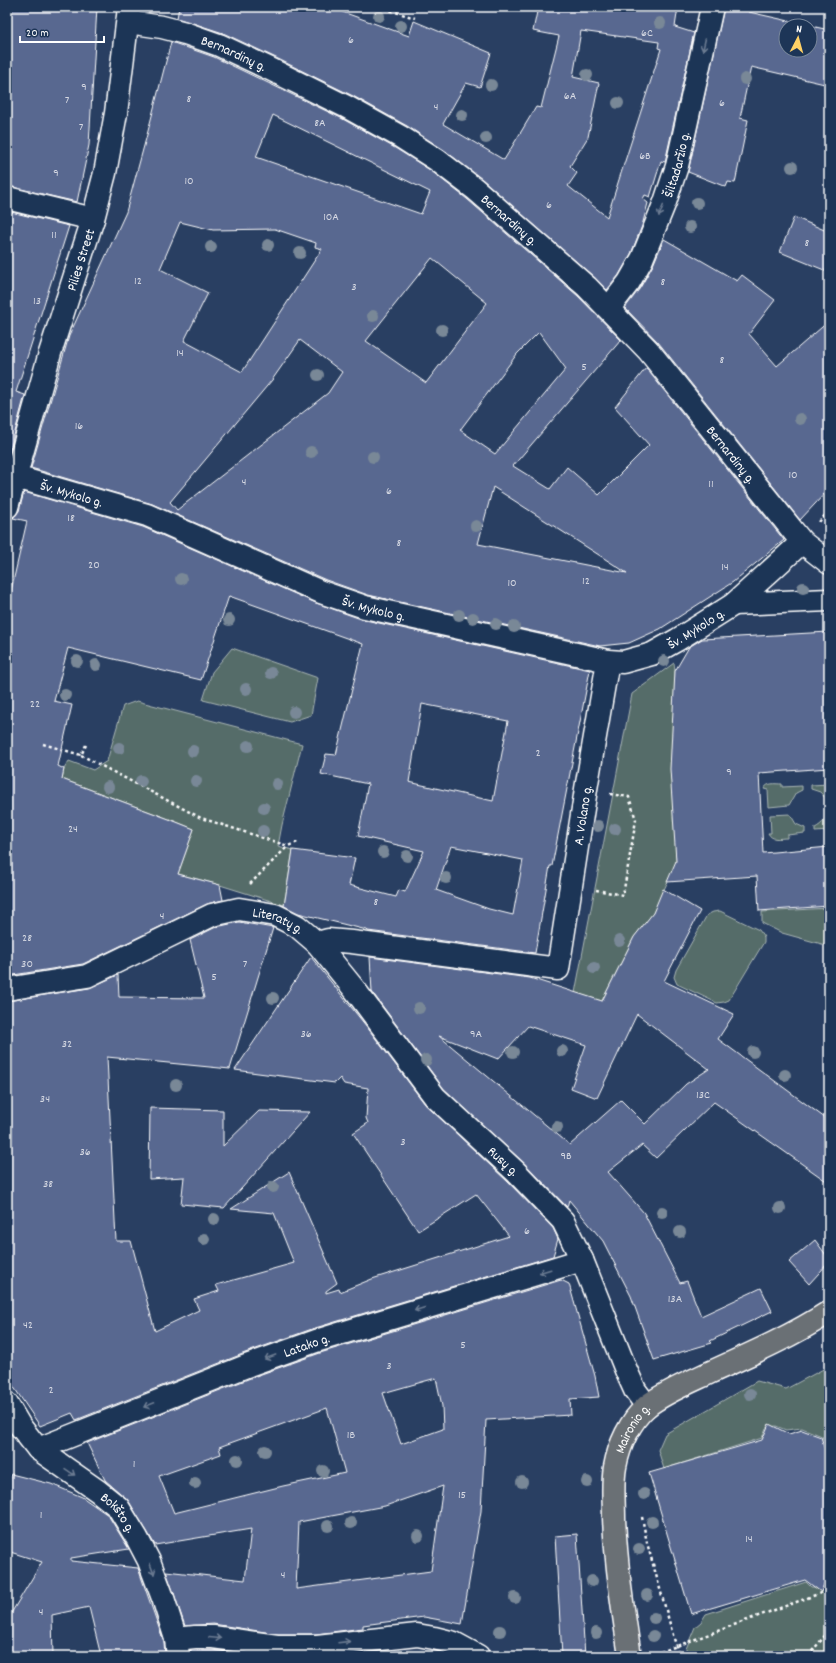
<svg xmlns="http://www.w3.org/2000/svg" width="836" height="1663" font-family="Dekko,sans-serif">
	<style>
		.green { fill: #556c69; stroke: #aab6b4 }
		.building { fill: #596890; stroke: #fff; fill-rule: evenodd }
		.lines { fill: none; stroke-linecap: round; stroke-linejoin: round }
		.minor-casing { stroke: #fff; stroke-width: 25 }
		.major-casing { stroke: #fff; stroke-width: 25 }
		.path { stroke: #fff; stroke-width: 2.5; stroke-dasharray: 3 3; stroke-linecap: butt }
		.minor { stroke: #1d3557; stroke-width: 22 }
		.major { stroke: #6b6f75; stroke-width: 22 }
		.tree { fill: #798897 }
		.oneway { stroke: #6c7c92 }
		.labels { text-anchor: middle; stroke-width: 3; stroke-linejoin: round; paint-order: stroke }
		.number-label { font-size: 12px; fill: #d6d9e3 }
		.street-label { font-size: 14px; fill: #fff; stroke: #1d3557 }
	</style>
	<rect width="100%" height="100%" fill="#293f62"/>
	<filter id="ink" filterUnits="userSpaceOnUse"><feTurbulence type="fractalNoise" baseFrequency=".025" numOctaves="2"/><feDisplacementMap in="SourceGraphic" scale="8" xChannelSelector="R" yChannelSelector="G"/><feConvolveMatrix kernelMatrix="1 2 1 2 8 2 1 2 1" color-interpolation-filters="sRGB"/></filter>
	<g filter="url(#ink)">
		<g class="green">
			<path d="M232,648L318,678L311,715L290,722L203,700L212,672Z"/>
			<path d="M674,663L675,671L676,864L653,913L634,937L602,1001L575,993L632,694Z"/>
			<path d="M137,701L302,744L282,825L278,846L293,850L284,905L220,885L178,874L194,829L169,819L62,779L64,769L69,761L93,770L107,761L123,706Z"/>
			<path d="M782,784V787L802,786V790L796,793L789,805L769,807L768,790L764,789C767,782 776,784 782,784Z"/>
			<path d="M829,784V802L820,792L811,789V785Z"/>
			<path d="M829,811V831L815,832V828C823,824 826,818 829,811Z"/>
			<path d="M790,814L796,824L805,828V833L787,835V838C779,838 772,841 768,833H771L770,815Z"/>
			<path d="M829,908V946L782,933L762,923V912Z"/>
			<path d="M720,911L759,930L764,937V942L729,1000L724,1002L717,1003L677,984L674,977L676,970L707,915L713,912Z"/>
			<path d="M829,1366V1457L822,1436L802,1428L786,1430L776,1426L766,1428L762,1438L664,1469L658,1450L665,1434L757,1381L786,1389Z"/>
			<path d="M827,1576H829V1656H683L695,1627L701,1622L706,1614L806,1582L811,1587H820L827,1584Z"/>
		</g>
		<g class="building">
			<path d="M7,7H97L89,145L77,202L7,186Z"/>
			<path d="M179,7H329L409,36L414,21L491,53L480,87L466,83L443,124L504,160L536,107L541,108L559,36L533,31L538,7H678L675,27L694,33L665,162L661,161L650,197L645,195L643,199L648,203L642,226L631,254L619,275L607,290L595,278L483,180L444,150L407,126L353,96L274,57L223,33L177,18ZM581,31L659,42L658,48L661,49L607,217L568,186L577,173L570,166L588,137L599,83L573,77Z"/>
			<path d="M724,7H750L749,12L829,30V85L751,67L740,118L748,120L735,183L728,182L726,187L688,172ZM786,26H810V50H786Z"/>
			<path d="M171,42L214,57L341,118L395,148L430,170L467,199L578,296L621,340L513,466L550,489L567,467L599,495L649,445L615,407L646,368L784,540L733,582L660,629L629,643L600,646L368,595L326,580L152,504L31,468L69,336L126,212L148,131ZM273,115L430,192L421,214L256,157ZM180,222L213,230L275,229L316,243L315,247L322,249L242,372L184,341L208,293L160,269ZM432,258L487,303L426,383L366,341ZM539,332L566,369L495,454L460,430L517,354ZM300,340L342,372L328,393L177,510L170,502L272,380ZM493,487L627,573L478,544Z"/>
			<path d="M7,211L69,226L16,392L25,395L7,461Z"/>
			<path d="M794,217L829,232V272L780,252Z"/>
			<path d="M664,239L737,281L742,275L775,300L749,334L777,366L829,321V489L800,520L658,342L625,308L640,288L653,265Z"/>
			<path d="M24,492L143,527L316,603L361,619L590,670L552,866H550L535,953L368,931L367,930L298,913L284,906L293,850L355,858L349,885L396,897L399,890L405,892L424,851L358,836L368,784L321,774L326,754L336,755L363,644L229,596L201,680L68,648L54,701L72,705L58,766L64,769L62,779L169,819L194,829L178,874L220,885L223,900L207,904L83,964L7,976V608L27,521L13,518L19,511ZM422,704L508,721L493,801L409,782ZM451,846L523,860L513,915L489,909L436,890Z"/>
			<path d="M829,632V768L759,773L763,853L829,847V906L759,911L757,876L667,882L676,861L670,769L675,671L689,647L702,639Z"/>
			<path d="M663,889L700,911L664,981L734,1014L718,1039L829,1121V1183L714,1102L656,1158L642,1145L608,1172L644,1213L680,1283L687,1281L701,1316L761,1288L772,1311L710,1341L712,1343L654,1360L631,1296L603,1241L569,1200L567,1207L524,1163L444,1089L372,992L370,957L530,978L602,1001L634,937L653,913ZM637,1014L709,1069L686,1084L645,1124L621,1100L570,1145L439,1036L498,1059L528,1026L586,1045L571,1088L597,1098Z"/>
			<path d="M239,922L273,928L230,1069L107,1057L116,1241H131L155,1331L199,1310L194,1299L219,1291L216,1285L294,1263L274,1213L231,1209L289,1172L337,1283L326,1291V1293L339,1289L340,1292L372,1279L509,1236L476,1194L418,1231L353,1133L368,1123L366,1118L368,1088L344,1084L340,1078L335,1083L235,1070L311,957L367,1027L425,1104L507,1181L553,1228L558,1239L553,1256L312,1329L245,1353L76,1420L72,1413L40,1426L7,1377V1272L9,1268L7,1260V1001L89,988L118,975L119,997L204,998L190,940L216,927Z"/>
			<path d="M150,1108L223,1110V1146L259,1111L310,1112L224,1208L181,1204L184,1177L149,1179Z"/>
			<path d="M815,1240L829,1259V1262L809,1284L789,1262Z"/>
			<path d="M561,1280L569,1284L595,1376L599,1397L570,1399L571,1415L486,1420L481,1511L462,1624L424,1617L363,1625V1628L316,1634H278L213,1624L185,1626L166,1571L245,1580L251,1529L155,1545L128,1500L105,1480L87,1443L253,1377L320,1353ZM436,1378L442,1406L443,1429L401,1444L383,1393ZM327,1408L345,1473L283,1486L174,1513L159,1476L221,1454L219,1447ZM443,1486L431,1571L296,1589L299,1522L385,1506Z"/>
			<path d="M769,1424L789,1434L802,1430L821,1437L829,1463V1571L821,1592L805,1580L691,1614L649,1473L762,1440Z"/>
			<path d="M11,1474L51,1484L82,1497L108,1515L129,1549L71,1558V1561L138,1568L164,1642L165,1656H101L89,1607L52,1615L53,1656H7V1620L42,1562L7,1551V1492Z"/>
			<path d="M577,1534L585,1656H562L555,1536Z"/>
			<path d="M190,1650H212L258,1656H190Z"/>
			<path d="M366,1653V1656H340Z"/>
		</g>
		<g class="lines">
			<g class="minor-casing">
				<g id="minor">
					<path id="s1" d="M128,22L162,27L185,33L219,45L268,68L347,107L401,137L437,160L475,189L587,287L648,350L802,542L829,563"/>
					<path d="M7,198L93,219"/>
					<path id="s2" d="M609,308L629,282L642,259L665,202L677,166L712,7"/>
					<path id="s3" d="M16,477L147,515L321,592L365,607L608,661L623,662L652,654L677,640L734,604L802,542"/>
					<path id="s4" d="M7,507L50,353L93,219L105,173L116,113L129,8"/>
					<path d="M734,604L829,600"/>
					<path id="s5" d="M317,943L328,940L352,942L558,969L586,789L608,661"/>
					<path id="s6" d="M7,989L87,976L212,915L239,909L275,915L297,926L317,943L355,990L435,1097L516,1172L563,1221L582,1260L626,1370L635,1390L647,1406"/>
					<path id="s7" d="M7,1404L20,1426L38,1449L98,1491L118,1507L137,1538L149,1561L163,1598L176,1639L178,1656"/>
					<path id="s8" d="M38,1449L249,1365L316,1341L582,1260"/>
					<path d="M176,1639L195,1637H213L277,1646H317L417,1635L434,1638L454,1643L478,1656"/>
				</g>
			</g>
			<g class="major-casing">
				<g id="major">
					<path id="s9" d="M630,1656C623,1610 616,1565 614,1518C614,1501 612,1483 615,1467C619,1445 630,1421 647,1406C663,1393 692,1381 711,1372C751,1354 792,1336 829,1312"/>
				</g>
			</g>
			<g class="path">
				<path d="M379,7L415,18"/>
				<path d="M819,522L829,511"/>
				<path d="M43,744L81,755L86,745"/>
				<path d="M81,755L201,818L288,846L300,841"/>
				<path d="M250,884L288,846"/>
				<path d="M596,890L623,895L636,820L629,797L610,794"/>
				<path d="M642,1517L647,1543L679,1656"/>
				<path d="M655,1654L829,1590"/>
				<path d="M808,1656L829,1631"/>
			</g>
			<use href="#minor" class="minor"/>
			<use href="#major" class="major"/>
		</g>
		<g class="tree">
			<circle cx="379" cy="16" r="6"/>
			<circle cx="660" cy="23" r="6"/>
			<circle cx="401" cy="26" r="6"/>
			<circle cx="587" cy="75" r="6"/>
			<circle cx="745" cy="79" r="6"/>
			<circle cx="491" cy="85" r="6"/>
			<circle cx="618" cy="103" r="6"/>
			<circle cx="462" cy="115" r="6"/>
			<circle cx="486" cy="138" r="6"/>
			<circle cx="792" cy="167" r="6"/>
			<circle cx="697" cy="203" r="6"/>
			<circle cx="690" cy="227" r="6"/>
			<circle cx="268" cy="245" r="6"/>
			<circle cx="211" cy="247" r="6"/>
			<circle cx="300" cy="253" r="6"/>
			<circle cx="373" cy="316" r="6"/>
			<circle cx="442" cy="330" r="6"/>
			<circle cx="318" cy="375" r="6"/>
			<circle cx="800" cy="419" r="6"/>
			<circle cx="311" cy="452" r="6"/>
			<circle cx="373" cy="457" r="6"/>
			<circle cx="476" cy="526" r="6"/>
			<circle cx="181" cy="579" r="6"/>
			<circle cx="803" cy="588" r="6"/>
			<circle cx="459" cy="615" r="6"/>
			<circle cx="473" cy="618" r="6"/>
			<circle cx="229" cy="620" r="6"/>
			<circle cx="496" cy="624" r="6"/>
			<circle cx="514" cy="627" r="6"/>
			<circle cx="77" cy="661" r="6"/>
			<circle cx="664" cy="661" r="6"/>
			<circle cx="96" cy="665" r="6"/>
			<circle cx="271" cy="673" r="6"/>
			<circle cx="246" cy="689" r="6"/>
			<circle cx="65" cy="695" r="6"/>
			<circle cx="294" cy="712" r="6"/>
			<circle cx="248" cy="746" r="6"/>
			<circle cx="119" cy="748" r="6"/>
			<circle cx="193" cy="751" r="6"/>
			<circle cx="141" cy="781" r="6"/>
			<circle cx="196" cy="781" r="6"/>
			<circle cx="277" cy="784" r="6"/>
			<circle cx="108" cy="787" r="6"/>
			<circle cx="264" cy="808" r="6"/>
			<circle cx="598" cy="826" r="6"/>
			<circle cx="615" cy="829" r="6"/>
			<circle cx="263" cy="831" r="6"/>
			<circle cx="383" cy="852" r="6"/>
			<circle cx="407" cy="856" r="6"/>
			<circle cx="446" cy="878" r="6"/>
			<circle cx="619" cy="941" r="6"/>
			<circle cx="594" cy="968" r="6"/>
			<circle cx="273" cy="998" r="6"/>
			<circle cx="419" cy="1008" r="6"/>
			<circle cx="562" cy="1051" r="6"/>
			<circle cx="513" cy="1052" r="6"/>
			<circle cx="753" cy="1052" r="6"/>
			<circle cx="426" cy="1060" r="6"/>
			<circle cx="785" cy="1075" r="6"/>
			<circle cx="176" cy="1085" r="6"/>
			<circle cx="557" cy="1127" r="6"/>
			<circle cx="273" cy="1187" r="6"/>
			<circle cx="780" cy="1208" r="6"/>
			<circle cx="662" cy="1212" r="6"/>
			<circle cx="214" cy="1219" r="6"/>
			<circle cx="680" cy="1232" r="6"/>
			<circle cx="204" cy="1239" r="6"/>
			<circle cx="750" cy="1394" r="6"/>
			<circle cx="265" cy="1451" r="6"/>
			<circle cx="237" cy="1460" r="6"/>
			<circle cx="323" cy="1471" r="6"/>
			<circle cx="522" cy="1482" r="6"/>
			<circle cx="587" cy="1482" r="6"/>
			<circle cx="195" cy="1483" r="6"/>
			<circle cx="644" cy="1494" r="6"/>
			<circle cx="652" cy="1522" r="6"/>
			<circle cx="351" cy="1523" r="6"/>
			<circle cx="328" cy="1526" r="6"/>
			<circle cx="418" cy="1536" r="6"/>
			<circle cx="639" cy="1549" r="6"/>
			<circle cx="592" cy="1581" r="6"/>
			<circle cx="647" cy="1595" r="6"/>
			<circle cx="515" cy="1598" r="6"/>
			<circle cx="654" cy="1618" r="6"/>
			<circle cx="500" cy="1631" r="6"/>
			<circle cx="596" cy="1633" r="6"/>
			<circle cx="653" cy="1636" r="6"/>
		</g>
		<defs><path id="oneway-shaft" d="M-6 0H5M1.5-3L5.5 0L1.5 3" fill="none" stroke-width="1.6" stroke-linecap="round" stroke-linejoin="round"/></defs>
		<g class="oneway">
			<use href="#oneway-shaft" transform="translate(704 45) rotate(103)"/>
			<use href="#oneway-shaft" transform="translate(661 211) rotate(112)"/>
			<use href="#oneway-shaft" transform="translate(545 1271) rotate(163)"/>
			<use href="#oneway-shaft" transform="translate(420 1309) rotate(163)"/>
			<use href="#oneway-shaft" transform="translate(270 1357) rotate(160)"/>
			<use href="#oneway-shaft" transform="translate(149 1405) rotate(158)"/>
			<use href="#oneway-shaft" transform="translate(70 1472) rotate(34)"/>
			<use href="#oneway-shaft" transform="translate(152 1569) rotate(69)"/>
			<use href="#oneway-shaft" transform="translate(215 1638) rotate(5)"/>
			<use href="#oneway-shaft" transform="translate(344 1642) rotate(-7)"/>
		</g>
	</g>
	<g class="labels">
		<g class="number-label">
			<text x="647" y="36">6C</text>
			<text x="351" y="43">6</text>
			<text x="84" y="90">9</text>
			<text x="570" y="99">6A</text>
			<text x="189" y="102">8</text>
			<text x="67" y="103">7</text>
			<text x="722" y="106">6</text>
			<text x="436" y="110">4</text>
			<text x="320" y="126">8A</text>
			<text x="81" y="130">7</text>
			<text x="645" y="159">6B</text>
			<text x="56" y="176">9</text>
			<text x="189" y="184">10</text>
			<text x="549" y="208">6</text>
			<text x="331" y="220">10A</text>
			<text x="54" y="238">11</text>
			<text x="807" y="246">8</text>
			<text x="138" y="284">12</text>
			<text x="663" y="285">8</text>
			<text x="354" y="290">3</text>
			<text x="37" y="304">13</text>
			<text x="180" y="356">14</text>
			<text x="722" y="363">8</text>
			<text x="584" y="370">5</text>
			<text x="79" y="429">16</text>
			<text x="793" y="478">10</text>
			<text x="244" y="485">4</text>
			<text x="711" y="487">11</text>
			<text x="389" y="494">6</text>
			<text x="71" y="521">18</text>
			<text x="399" y="546">8</text>
			<text x="94" y="568">20</text>
			<text x="725" y="570">14</text>
			<text x="586" y="584">12</text>
			<text x="512" y="586">10</text>
			<text x="35" y="707">22</text>
			<text x="538" y="756">2</text>
			<text x="729" y="775">9</text>
			<text x="73" y="832">24</text>
			<text x="376" y="905">8</text>
			<text x="162" y="919">4</text>
			<text x="27" y="941">28</text>
			<text x="27" y="967">30</text>
			<text x="245" y="967">7</text>
			<text x="214" y="980">5</text>
			<text x="306" y="1037">36</text>
			<text x="476" y="1037">9A</text>
			<text x="67" y="1047">32</text>
			<text x="703" y="1098">13C</text>
			<text x="45" y="1102">34</text>
			<text x="403" y="1145">3</text>
			<text x="85" y="1155">36</text>
			<text x="566" y="1159">9B</text>
			<text x="48" y="1187">38</text>
			<text x="527" y="1234">6</text>
			<text x="675" y="1302">13A</text>
			<text x="28" y="1328">42</text>
			<text x="463" y="1348">5</text>
			<text x="389" y="1369">3</text>
			<text x="51" y="1393">2</text>
			<text x="351" y="1438">1B</text>
			<text x="134" y="1467">1</text>
			<text x="462" y="1498">15</text>
			<text x="41" y="1518">1</text>
			<text x="749" y="1542">14</text>
			<text x="283" y="1578">4</text>
			<text x="41" y="1615">4</text>
		</g>
		<g class="street-label">
			<text dy="5" stroke="none"><textPath href="#s1" startOffset="111">Bernardinų g.</textPath></text>
			<text dy="5" stroke="none"><textPath href="#s2" startOffset="160">Šiltadaržio g.</textPath></text>
			<text dy="5" stroke="none"><textPath href="#s1" startOffset="435">Bernardinų g.</textPath></text>
			<text dy="5" stroke="none"><textPath href="#s4" startOffset="258">Pilies Street</textPath></text>
			<text dy="5" stroke="none"><textPath href="#s1" startOffset="759">Bernardinų g.</textPath></text>
			<text dy="5" stroke="none"><textPath href="#s3" startOffset="58">Šv. Mykolo g.</textPath></text>
			<text dy="5" stroke="none"><textPath href="#s3" startOffset="382">Šv. Mykolo g.</textPath></text>
			<text dy="5" stroke="none"><textPath href="#s3" startOffset="718">Šv. Mykolo g.</textPath></text>
			<text dy="5" stroke="none"><textPath href="#s5" startOffset="399">A. Volano g.</textPath></text>
			<text dy="5" stroke="none"><textPath href="#s6" startOffset="289">Literatų g.</textPath></text>
			<text dy="5" stroke="none"><textPath href="#s6" startOffset="623">Rusų g.</textPath></text>
			<text dy="5" stroke="none"><textPath href="#s8" startOffset="288">Latako g.</textPath></text>
			<text dy="5" stroke="none"><textPath href="#s9" startOffset="233">Maironio g.</textPath></text>
			<text dy="5" stroke="none"><textPath href="#s7" startOffset="158">Bokšto g.</textPath></text>
		</g>
	</g>
	<rect width="836" height="1663" fill="none" stroke="#1d3557" stroke-width="24"/>
	<rect x="12" y="12" width="812" height="1639" fill="none" stroke="#fff" stroke-width="1.5" filter="url(#ink)"/>
	<g transform="translate(798 38) rotate(6)"><circle r="19" fill="#1d3557" stroke="#77869a"/>
	<path d="M0-3L7 15L0 10L-7 15Z" fill="#ffd166"/>
	<text y="-6" font-size="11" font-weight="bold" text-anchor="middle" fill="#ffffff">N</text>
	</g>
	<path d="M20 36v6h84v-6" fill="none" stroke="#ffffff" stroke-width="2"/>
	<text x="26" y="36" font-size="12" fill="#ffffff" stroke="#1d3557" stroke-width="3" paint-order="stroke">20 m</text>
</svg>
